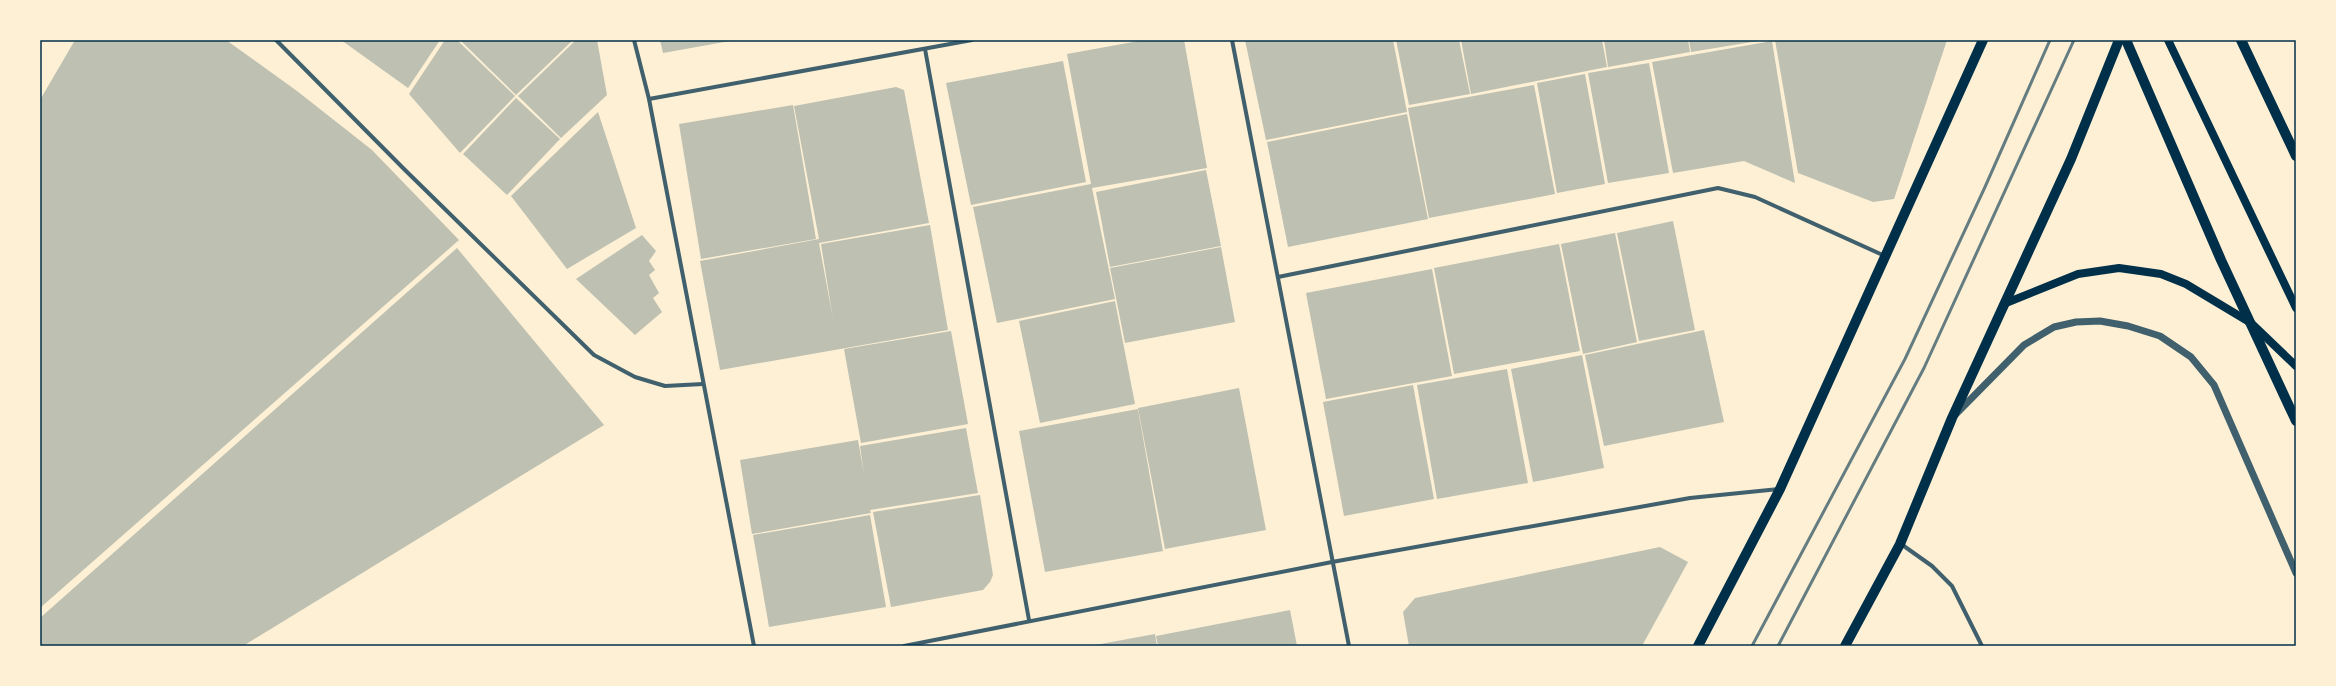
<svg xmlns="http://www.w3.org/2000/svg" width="2336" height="686" font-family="Roboto,sans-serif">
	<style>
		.building { fill: #bec0b2 }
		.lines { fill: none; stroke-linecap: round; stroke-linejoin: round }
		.minor { stroke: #3f606c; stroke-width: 4 }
		.tertiary { stroke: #3f606c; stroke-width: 7 }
		.secondary { stroke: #003049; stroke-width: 8 }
		.primary { stroke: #003049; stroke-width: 10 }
		.rail { stroke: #657d81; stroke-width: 3 }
		.neatline { fill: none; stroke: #003049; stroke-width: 1.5 }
	</style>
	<rect width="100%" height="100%" fill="#fdf0d5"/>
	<g class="building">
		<path d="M75,40H226L297,91L372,150L459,240L40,608V100Z"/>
		<path d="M341,40H440L408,88Z"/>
		<path d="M445,40H457L515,96L460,153L409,94Z"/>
		<path d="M460,40H573L516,95Z"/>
		<path d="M576,40H597L607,95L561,138L518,96Z"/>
		<path d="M660,40H730V41L663,53Z"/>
		<path d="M1144,40H1184L1207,168L1092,188L1115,299L997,323L973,207L1091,184L1067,54Z"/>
		<path d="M1245,40H1393L1407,112L1266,140Z"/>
		<path d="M1396,40H1459L1470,94L1409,105Z"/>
		<path d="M1461,40H1602L1607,67L1471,94Z"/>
		<path d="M1604,40H1688L1690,52L1608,67Z"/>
		<path d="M1689,40H1757L1758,41L1691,52Z"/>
		<path d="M1775,40H1947L1894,199L1873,202L1798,173Z"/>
		<path d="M1772,41L1795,183L1744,161L1673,173L1652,62Z"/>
		<path d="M1063,61L1086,182L971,205L946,83Z"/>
		<path d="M1649,63L1669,173L1608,183L1588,73Z"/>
		<path d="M1585,74L1605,184L1557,193L1537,83Z"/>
		<path d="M1534,85L1555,194L1429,218L1408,108Z"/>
		<path d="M896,87L904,90L929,223L819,243L833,319L821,244L930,225L948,330L720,370L700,261L819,239L794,106Z"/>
		<path d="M516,98L560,139L507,195L463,154Z"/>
		<path d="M793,105L816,239L701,259L679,124Z"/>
		<path d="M598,112L636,228L567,269L511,196Z"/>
		<path d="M1407,114L1428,219L1288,247L1267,142Z"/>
		<path d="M1206,170L1221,246L1110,267L1096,192Z"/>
		<path d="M1673,221L1695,330L1639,341L1617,233Z"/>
		<path d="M1615,233L1637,342L1583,354L1561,244Z"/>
		<path d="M642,235L656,251L649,261L655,270L649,275L659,293L653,298L662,312L635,335L576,279Z"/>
		<path d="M1559,244L1580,351L1454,374L1434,268Z"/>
		<path d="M1221,247L1235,322L1125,343L1110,268Z"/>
		<path d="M457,248L604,425L243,646H40V618Z"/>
		<path d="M1432,269L1452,376L1326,399L1306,293Z"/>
		<path d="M1115,301L1135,404L1040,423L1019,321Z"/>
		<path d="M1704,330L1724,422L1604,446L1585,355Z"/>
		<path d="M951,331L968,424L861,443L844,349Z"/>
		<path d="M1582,355L1604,468L1533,482L1511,369Z"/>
		<path d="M1507,369L1528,483L1437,499L1417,385Z"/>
		<path d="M1413,385L1434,499L1344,516L1323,402Z"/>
		<path d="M1239,388L1266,530L1165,549L1138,408Z"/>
		<path d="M1138,409L1163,551L1045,572L1019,431Z"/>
		<path d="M966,428L978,493L870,510L871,513L752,534L740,460L858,440L864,474L860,446Z"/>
		<path d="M980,495L993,575L990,582L983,590L891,607L873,512Z"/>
		<path d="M870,515L886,607L769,627L753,535Z"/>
		<path d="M1660,547L1688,562L1642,646H1409L1403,612L1415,598Z"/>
		<path d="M1290,610L1297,646H1158L1156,636Z"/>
		<path d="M1155,634L1157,646H1095V645Z"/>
	</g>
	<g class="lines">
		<g class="minor">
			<path d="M276,40L405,170L594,355L635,377L665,386L703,384"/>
			<path d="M634,40L649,99L754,646"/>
			<path d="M1232,40L1349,646"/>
			<path d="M925,49L1029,620"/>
			<path d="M649,99L972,40"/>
			<path d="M1278,277L1718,188L1755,197L1885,256"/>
			<path d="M1901,544L1932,566L1952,586L1982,646"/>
			<path d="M904,646L1332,562L1690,498L1779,489"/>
		</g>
		<path class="tertiary" d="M1956,414L2024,345L2054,327L2076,322L2100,321L2128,326L2160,336L2191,357L2214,385L2296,573"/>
		<g class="secondary">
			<path d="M2168,40L2296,308"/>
			<path d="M2006,303L2078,274L2119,268L2161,274L2186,284L2251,323L2296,366"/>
		</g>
		<g class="primary">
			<path d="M2126,40L2221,260L2296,421"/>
			<path d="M2241,40L2296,156"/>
			<path d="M1698,646L1780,489L1983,40"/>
			<path d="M1845,646L1900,544L1952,418L2071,159L2119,40"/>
		</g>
		<g class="rail">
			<path d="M1752,646L1905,359L1985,187L2050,40"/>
			<path d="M1778,646L1924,368L2074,40"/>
		</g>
	</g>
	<rect width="2336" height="686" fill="none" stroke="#fdf0d5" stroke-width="82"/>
	<rect x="41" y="41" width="2254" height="604" class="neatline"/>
</svg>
